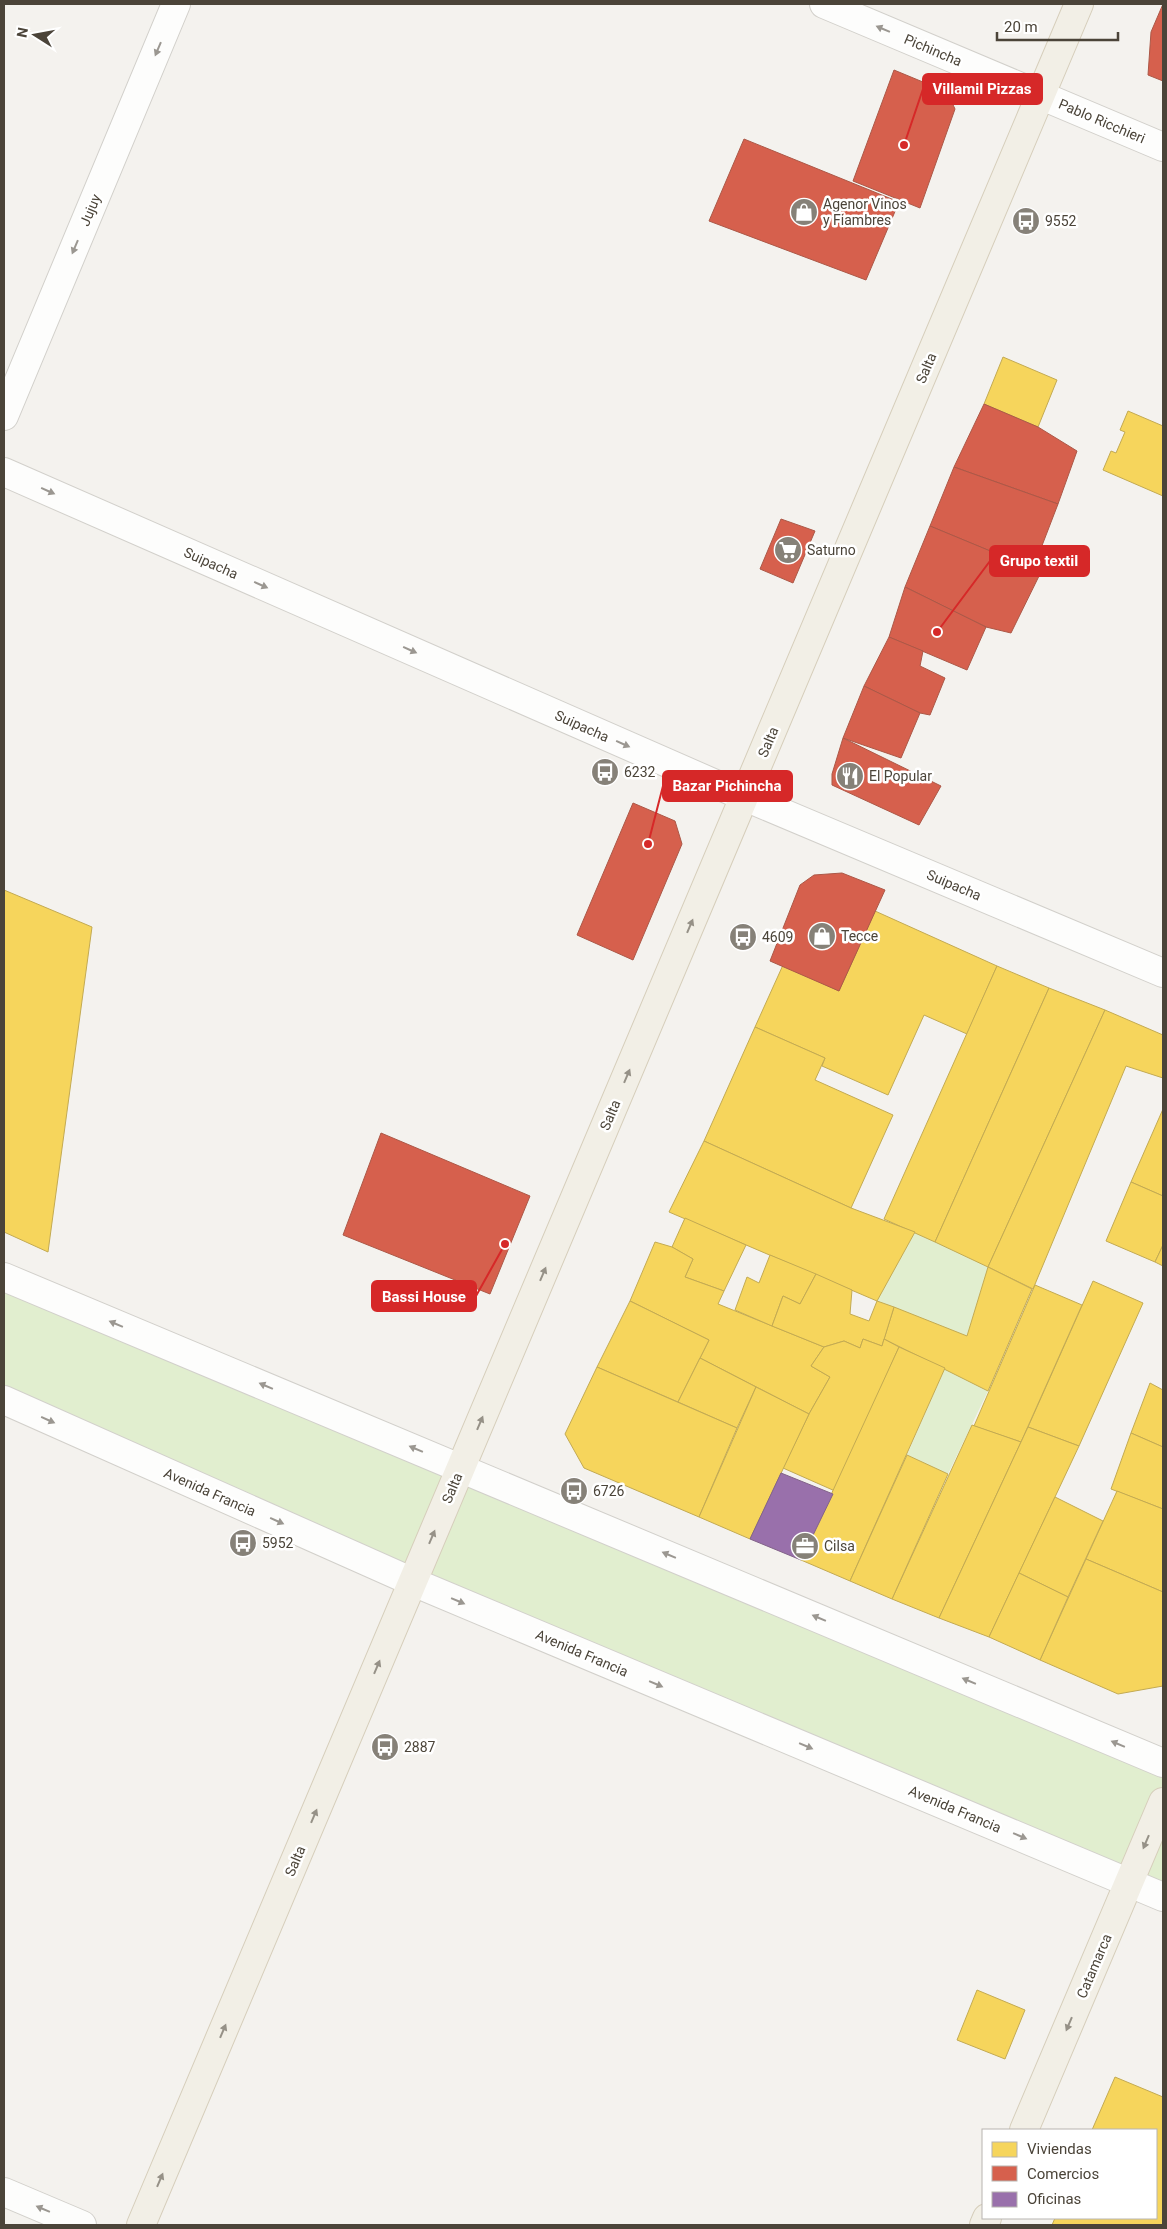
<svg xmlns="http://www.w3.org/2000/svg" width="1167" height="2229" font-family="Roboto,sans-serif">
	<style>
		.grass { fill: #e1eecf }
		.homes { fill: #f6d55c; stroke: #c3aa52 }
		.shops { fill: #d6604d; stroke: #ac5847 }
		.offices { fill: #9970ab; stroke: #826389 }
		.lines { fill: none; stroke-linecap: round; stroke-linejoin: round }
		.minor-casing { stroke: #d2d0cb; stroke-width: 30 }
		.major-casing { stroke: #d6cebb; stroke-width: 30 }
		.minor { stroke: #fdfdfc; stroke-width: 28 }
		.major { stroke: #f2efe6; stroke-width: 28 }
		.oneway { fill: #9b9791 }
		.oneway2 { fill: #969187 }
		.labels { text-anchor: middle; stroke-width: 5; stroke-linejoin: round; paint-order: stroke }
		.street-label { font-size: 14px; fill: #4b4439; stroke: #fff }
		.poi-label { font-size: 14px; fill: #4b4439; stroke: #fff; text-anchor: start }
		.leader { fill: none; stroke: #d62828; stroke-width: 2 }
		.callout-dot { fill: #d62828; stroke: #fff; stroke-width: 2 }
		.callout { fill: #d62828; stroke: #d62828; stroke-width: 2 }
		.callout-label { font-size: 15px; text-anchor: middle; font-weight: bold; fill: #fff }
	</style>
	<rect width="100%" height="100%" fill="#f4f2ee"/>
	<g class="grass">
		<path d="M915,1232L988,1267L967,1336L877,1301Z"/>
		<path d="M4,1277L1163,1763V1897L4,1400Z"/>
		<path d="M945,1368L988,1391L948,1474L907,1455Z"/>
	</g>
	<g class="homes">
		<path d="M1003,357L1057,380L1038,427L984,404Z"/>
		<path d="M1128,411L1163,426V496L1103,470L1111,451L1116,453L1125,432L1120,430Z"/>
		<path d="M4,890L92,927L48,1252L4,1232Z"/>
		<path d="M875,911L997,966L967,1034L924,1015L888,1095L822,1066L825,1058L755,1027L783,965L839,991Z"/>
		<path d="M997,966L1049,988L935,1242L884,1219Z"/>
		<path d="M1049,988L1105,1010L988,1267L935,1242Z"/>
		<path d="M1105,1010L1163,1035V1078L1126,1066L1033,1289L988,1267Z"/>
		<path d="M755,1027L825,1058L815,1080L893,1115L851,1208L704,1141Z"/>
		<path d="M1163,1109V1196L1131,1182Z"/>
		<path d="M704,1141L851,1208L915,1232L877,1301L669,1212Z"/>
		<path d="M1131,1182L1163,1196V1245L1155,1262L1106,1241Z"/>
		<path d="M685,1218L746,1245L724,1291L685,1277L693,1259L672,1247Z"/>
		<path d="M655,1242L672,1247L693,1259L685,1277L724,1291L718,1304L824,1347L811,1366L830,1377L809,1414L700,1358L709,1340L630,1301Z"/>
		<path d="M1163,1245V1266L1155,1262Z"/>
		<path d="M770,1255L816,1274L800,1304L783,1296L772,1326L735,1310L747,1277L759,1283Z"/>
		<path d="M988,1267L1032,1289L988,1391L884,1339L894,1307L967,1336Z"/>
		<path d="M816,1274L852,1290L850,1314L869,1321L877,1301L894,1307L882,1346L863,1339L860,1348L844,1341L824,1347L772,1326L783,1296L800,1304Z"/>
		<path d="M1093,1281L1143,1303L1079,1446L1028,1427Z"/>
		<path d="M1035,1285L1082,1305L1021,1442L974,1426Z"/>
		<path d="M630,1301L709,1340L678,1402L597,1367Z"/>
		<path d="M863,1339L882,1346L884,1339L899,1347L835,1491L783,1468L809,1414L830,1377L811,1366L824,1347L844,1341L860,1348Z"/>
		<path d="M899,1347L945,1368L850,1581L801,1560Z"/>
		<path d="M700,1358L756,1387L737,1428L678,1402Z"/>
		<path d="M597,1367L737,1428L699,1517L584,1468L565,1434Z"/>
		<path d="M1150,1383L1163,1390V1447L1131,1433Z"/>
		<path d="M756,1387L809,1414L750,1539L699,1517Z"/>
		<path d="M972,1425L1021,1442L939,1618L892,1599Z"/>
		<path d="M1028,1427L1079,1446L989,1637L939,1618Z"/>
		<path d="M1131,1433L1163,1447V1509L1111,1489Z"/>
		<path d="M907,1455L948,1474L892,1599L850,1581Z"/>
		<path d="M1117,1491L1163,1509V1592L1086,1559Z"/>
		<path d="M1055,1497L1103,1521L1068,1597L1019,1573Z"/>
		<path d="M1086,1559L1163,1592V1686L1118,1694L1040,1660Z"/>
		<path d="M1019,1573L1068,1597L1040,1660L989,1637Z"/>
		<path d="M977,1990L1025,2010L1005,2059L957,2040Z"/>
		<path d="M1115,2077L1163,2097V2225H1052L1055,2218H1156V2130H1092Z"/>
	</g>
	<g class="shops">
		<path d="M1163,4V81L1148,75L1151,32Z"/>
		<path d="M894,70L947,92L955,109L920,208L853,181Z"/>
		<path d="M744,139L899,202L866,280L709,221Z"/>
		<path d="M984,404L1038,427L1077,451L1058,504L954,467Z"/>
		<path d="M954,467L1058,504L1033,569L930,526Z"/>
		<path d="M781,519L815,531L793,583L760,569Z"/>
		<path d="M930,526L1041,572L1011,633L986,627L905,587Z"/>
		<path d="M905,587L986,627L967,670L889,637Z"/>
		<path d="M889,637L923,651L920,666L945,678L930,715L920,713L864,686Z"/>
		<path d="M864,686L920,713L901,758L843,738Z"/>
		<path d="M843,738L941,786L919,825L832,785V774Z"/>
		<path d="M633,803L675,821L682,844L633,960L577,935Z"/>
		<path d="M842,873L885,890L839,991L770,961L800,885L814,875Z"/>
		<path d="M381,1133L530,1196L490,1294L343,1235Z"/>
	</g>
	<path class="offices" d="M781,1473L833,1494L801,1560L750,1539Z"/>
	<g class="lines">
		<g class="minor-casing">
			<g id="minor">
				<path d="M824,4L1163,147"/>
				<path d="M4,416L176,4"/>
				<path d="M4,472L745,797L1163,973"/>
				<path d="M4,1277L1163,1763"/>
				<path d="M4,1400L413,1582L1163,1897"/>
				<path d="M4,2192L82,2225"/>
			</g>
		</g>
		<g class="major-casing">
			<g id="major">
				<path d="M1024,2130L1163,1802"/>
				<path d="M141,2225L1079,4"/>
				<path d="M984,2225L987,2218"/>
			</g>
		</g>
		<use href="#minor" class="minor"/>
		<use href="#major" class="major"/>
	</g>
	<defs><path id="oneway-solid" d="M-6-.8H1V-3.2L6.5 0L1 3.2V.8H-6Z" transform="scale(1.25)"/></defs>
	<g class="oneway">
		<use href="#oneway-solid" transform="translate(883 29) rotate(-157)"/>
		<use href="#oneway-solid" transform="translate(158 49) rotate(113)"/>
		<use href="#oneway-solid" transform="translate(75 247) rotate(113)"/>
		<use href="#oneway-solid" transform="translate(48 491) rotate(24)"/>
		<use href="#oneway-solid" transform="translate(261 585) rotate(24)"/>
		<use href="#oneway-solid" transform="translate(410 650) rotate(24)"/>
		<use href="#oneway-solid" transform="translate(623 744) rotate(24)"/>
		<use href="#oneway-solid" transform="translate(116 1324) rotate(-157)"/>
		<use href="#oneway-solid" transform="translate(266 1386) rotate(-157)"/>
		<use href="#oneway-solid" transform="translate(48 1420) rotate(24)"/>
		<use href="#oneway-solid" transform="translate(416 1449) rotate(-157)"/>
		<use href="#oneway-solid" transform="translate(277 1521) rotate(24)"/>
		<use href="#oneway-solid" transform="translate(669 1555) rotate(-157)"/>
		<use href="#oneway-solid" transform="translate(458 1601) rotate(23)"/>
		<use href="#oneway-solid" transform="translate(819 1618) rotate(-157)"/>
		<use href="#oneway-solid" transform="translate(969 1681) rotate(-157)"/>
		<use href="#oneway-solid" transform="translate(656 1684) rotate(23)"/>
		<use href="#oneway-solid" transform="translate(1118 1744) rotate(-157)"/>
		<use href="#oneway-solid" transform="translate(806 1746) rotate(23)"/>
		<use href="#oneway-solid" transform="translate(1020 1836) rotate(23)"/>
		<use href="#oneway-solid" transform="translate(43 2209) rotate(-157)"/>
	</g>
	<g class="oneway2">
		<use href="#oneway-solid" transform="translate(690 926) rotate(-67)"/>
		<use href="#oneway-solid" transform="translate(627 1076) rotate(-67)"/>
		<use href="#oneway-solid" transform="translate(543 1274) rotate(-67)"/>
		<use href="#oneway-solid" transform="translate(480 1423) rotate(-67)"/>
		<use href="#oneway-solid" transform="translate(432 1537) rotate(-67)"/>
		<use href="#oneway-solid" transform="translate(377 1667) rotate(-67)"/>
		<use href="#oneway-solid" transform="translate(314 1816) rotate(-67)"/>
		<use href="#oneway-solid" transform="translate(1146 1842) rotate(113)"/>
		<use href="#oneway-solid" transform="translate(1069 2024) rotate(113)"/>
		<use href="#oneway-solid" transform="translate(223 2031) rotate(-67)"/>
		<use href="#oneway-solid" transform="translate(160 2180) rotate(-67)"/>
	</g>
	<defs>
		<g id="shop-disc" transform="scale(1.4375)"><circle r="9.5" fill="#868178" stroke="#fff"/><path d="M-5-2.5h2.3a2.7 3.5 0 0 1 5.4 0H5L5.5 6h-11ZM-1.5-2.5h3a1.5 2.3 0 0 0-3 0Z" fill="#fff"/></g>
		<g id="bus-disc" transform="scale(1.4375)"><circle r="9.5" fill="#868178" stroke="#fff"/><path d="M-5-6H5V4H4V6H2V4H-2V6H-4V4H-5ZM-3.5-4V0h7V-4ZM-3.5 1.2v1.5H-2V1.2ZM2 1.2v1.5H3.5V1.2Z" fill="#fff"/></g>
		<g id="supermarket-disc" transform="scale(1.4375)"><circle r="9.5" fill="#868178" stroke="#fff"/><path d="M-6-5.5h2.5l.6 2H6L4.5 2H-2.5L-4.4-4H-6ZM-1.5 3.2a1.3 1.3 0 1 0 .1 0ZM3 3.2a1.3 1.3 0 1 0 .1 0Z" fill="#fff"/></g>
		<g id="restaurant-disc" transform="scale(1.4375)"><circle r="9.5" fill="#868178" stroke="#fff"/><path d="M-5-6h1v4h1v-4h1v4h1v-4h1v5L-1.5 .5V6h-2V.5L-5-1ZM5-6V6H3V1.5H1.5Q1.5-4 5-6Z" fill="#fff"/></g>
		<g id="office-disc" transform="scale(1.4375)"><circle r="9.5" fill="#868178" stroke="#fff"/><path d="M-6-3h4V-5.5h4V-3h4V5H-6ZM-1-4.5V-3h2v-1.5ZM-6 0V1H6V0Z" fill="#fff"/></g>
	</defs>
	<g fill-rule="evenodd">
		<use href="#shop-disc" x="804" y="212"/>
		<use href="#bus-disc" x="1026" y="221"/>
		<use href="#supermarket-disc" x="788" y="550"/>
		<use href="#bus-disc" x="605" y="772"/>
		<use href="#restaurant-disc" x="850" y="776"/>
		<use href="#shop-disc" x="822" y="936"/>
		<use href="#bus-disc" x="743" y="937"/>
		<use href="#bus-disc" x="574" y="1491"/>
		<use href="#bus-disc" x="243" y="1543"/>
		<use href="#office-disc" x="805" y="1546"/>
		<use href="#bus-disc" x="385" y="1747"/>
	</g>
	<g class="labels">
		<g class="street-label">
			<text transform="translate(933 50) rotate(23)" y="5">Pichincha</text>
			<text transform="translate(1102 121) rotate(23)" y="5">Pablo Ricchieri</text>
			<text transform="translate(90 210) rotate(-67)" y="5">Jujuy</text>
			<text transform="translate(926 368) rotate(-67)" y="5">Salta</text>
			<text transform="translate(211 563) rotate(24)" y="5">Suipacha</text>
			<text transform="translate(582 726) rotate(24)" y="5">Suipacha</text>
			<text transform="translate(768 742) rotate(-67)" y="5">Salta</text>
			<text transform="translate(954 885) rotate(23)" y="5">Suipacha</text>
			<text transform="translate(610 1115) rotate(-67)" y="5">Salta</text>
			<text transform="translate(452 1488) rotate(-67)" y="5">Salta</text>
			<text transform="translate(210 1492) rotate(24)" y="5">Avenida Francia</text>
			<text transform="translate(582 1653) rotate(23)" y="5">Avenida Francia</text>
			<text transform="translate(955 1809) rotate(23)" y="5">Avenida Francia</text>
			<text transform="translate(295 1861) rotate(-67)" y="5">Salta</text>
			<text transform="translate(1094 1966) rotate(-67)" y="5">Catamarca</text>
		</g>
		<g class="poi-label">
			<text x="823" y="209">Agenor Vinos<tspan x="823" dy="16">y Fiambres</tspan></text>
			<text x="1045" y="226">9552</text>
			<text x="807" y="555">Saturno</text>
			<text x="624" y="777">6232</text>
			<text x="869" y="781">El Popular</text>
			<text x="841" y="941">Tecce</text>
			<text x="762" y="942">4609</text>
			<text x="593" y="1496">6726</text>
			<text x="262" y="1548">5952</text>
			<text x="824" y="1551">Cilsa</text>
			<text x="404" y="1752">2887</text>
		</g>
	</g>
	<path class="leader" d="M904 145L923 89M937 632L990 561M648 844L663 786M505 1244L476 1296"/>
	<g class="callout-dot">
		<circle cx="904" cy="145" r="5"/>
		<circle cx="937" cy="632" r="5"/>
		<circle cx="648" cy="844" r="5"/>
		<circle cx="505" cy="1244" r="5"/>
	</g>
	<g class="callout">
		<rect x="923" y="74" width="119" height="30" rx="5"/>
		<rect x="990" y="546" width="99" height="30" rx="5"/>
		<rect x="663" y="771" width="129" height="30" rx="5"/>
		<rect x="372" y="1281" width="104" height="30" rx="5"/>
	</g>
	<g class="callout-label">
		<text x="982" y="94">Villamil Pizzas</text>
		<text x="1039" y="566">Grupo textil</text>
		<text x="727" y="791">Bazar Pichincha</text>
		<text x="424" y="1302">Bassi House</text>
	</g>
	<rect width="1167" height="2229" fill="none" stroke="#4b4439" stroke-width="10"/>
	<rect x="982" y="2129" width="175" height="90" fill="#ffffff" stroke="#b7b4b0"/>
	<rect x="992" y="2142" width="25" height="15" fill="#f6d55c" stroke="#b7b4b0"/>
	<text x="1027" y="2154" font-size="15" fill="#4b4439">Viviendas</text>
	<rect x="992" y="2166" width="25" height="15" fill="#d6604d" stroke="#b7b4b0"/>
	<text x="1027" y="2179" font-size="15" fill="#4b4439">Comercios</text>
	<rect x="992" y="2192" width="25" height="15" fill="#9970ab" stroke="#b7b4b0"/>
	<text x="1027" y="2204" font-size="15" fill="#4b4439">Oficinas</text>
	<g transform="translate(35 35) rotate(281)" stroke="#ffffff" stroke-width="4" paint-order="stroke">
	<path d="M0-4L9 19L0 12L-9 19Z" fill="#4b4439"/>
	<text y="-8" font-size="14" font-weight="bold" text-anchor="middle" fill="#4b4439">N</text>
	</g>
	<path d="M997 32v8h121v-8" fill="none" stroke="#4b4439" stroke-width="2.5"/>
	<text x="1004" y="32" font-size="15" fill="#4b4439" stroke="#ffffff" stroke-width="4" paint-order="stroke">20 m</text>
</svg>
